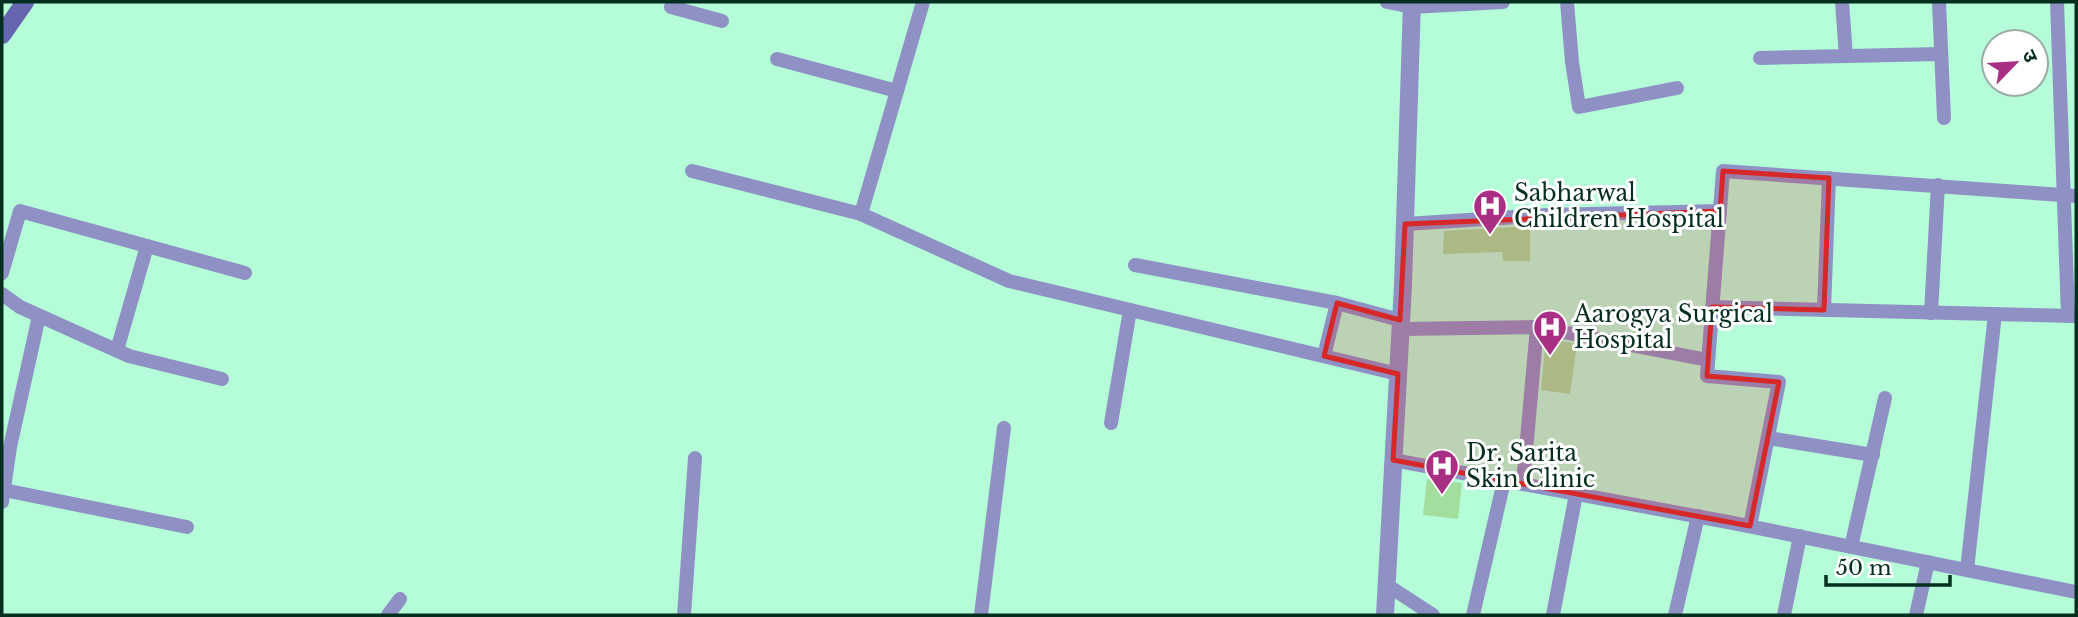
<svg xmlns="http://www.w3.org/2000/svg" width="2078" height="617" font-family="'Libre Baskerville','Noto Sans Devanagari',serif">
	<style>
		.building { fill: #a2de9d }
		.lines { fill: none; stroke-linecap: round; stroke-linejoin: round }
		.minor { stroke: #8f91c5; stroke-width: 14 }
		.tertiary { stroke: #8f91c5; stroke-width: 18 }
		.secondary { stroke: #6665b0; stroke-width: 18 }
		.marked { fill: #d62828; fill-opacity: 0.2; stroke: #d62828; stroke-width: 5; stroke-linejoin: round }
		.labels { text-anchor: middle; stroke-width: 6; stroke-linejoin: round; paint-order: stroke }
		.poi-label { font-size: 23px; fill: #042e1e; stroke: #fff; text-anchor: start }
	</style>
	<rect width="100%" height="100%" fill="#b5fdd9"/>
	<g class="building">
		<path d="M1530,226V261H1503L1502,252L1443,254L1444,231Z"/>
		<path d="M1546,338L1577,344L1570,394L1541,390Z"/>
		<path d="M1427,479L1462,483L1458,519L1423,515Z"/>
	</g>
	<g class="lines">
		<g class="minor">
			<path d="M673,2L671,7L722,21"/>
			<path d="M1387,2L1412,7L1503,2"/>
			<path d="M1567,2L1572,62L1579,107L1677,88"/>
			<path d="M1842,2L1846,56"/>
			<path d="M1939,2L1944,118"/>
			<path d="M2057,2L2068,316"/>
			<path d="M1760,58L1941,54"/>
			<path d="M777,59L897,91"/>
			<path d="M692,171L861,214L923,2"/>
			<path d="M861,214L1009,281L1398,374"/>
			<path d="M1405,224L1548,215L1720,211"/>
			<path d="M1135,265L1337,303L1400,320"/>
			<path d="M2,273L20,211L245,273"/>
			<path d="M2,294L20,307L129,356L222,379"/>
			<path d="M1712,307L2076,316"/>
			<path d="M1824,310L1829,178"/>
			<path d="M1931,313L1938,185"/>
			<path d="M1400,329L1537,327L1708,360"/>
			<path d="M117,350L147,246"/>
			<path d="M1324,356L1337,303"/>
			<path d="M1111,423L1130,310"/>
			<path d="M1768,438L1873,455"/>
			<path d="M1393,460L1728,522L2076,592"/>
			<path d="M1523,484L1537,327"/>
			<path d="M4,490L187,527"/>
			<path d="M2,502L10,447L39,316"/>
			<path d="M1750,526L1779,382L1707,376L1723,171L2076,196"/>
			<path d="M1851,547L1885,398"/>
			<path d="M1967,570L1995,314"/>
			<path d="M1387,585L1433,615"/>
			<path d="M388,615L400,599"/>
			<path d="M684,615L695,458"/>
			<path d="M981,615L1004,428"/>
			<path d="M1473,615L1504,481"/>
			<path d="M1553,615L1576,494"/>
			<path d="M1675,615L1698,516"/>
			<path d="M1784,615L1800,536"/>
			<path d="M1916,615L1928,562"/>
		</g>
		<path class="tertiary" d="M1385,615L1403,285L1412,2"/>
		<path class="secondary" d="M2,35L25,2"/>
	</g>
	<path class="marked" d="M1723,171L1829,178L1824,310L1712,307L1707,376L1779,382L1750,526L1393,460L1398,374L1324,356L1337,303L1400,320L1405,224L1720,211Z"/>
	<defs>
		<g id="hospital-pin" transform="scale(1.75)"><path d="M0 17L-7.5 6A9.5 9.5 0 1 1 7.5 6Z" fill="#a92f84" stroke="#fff"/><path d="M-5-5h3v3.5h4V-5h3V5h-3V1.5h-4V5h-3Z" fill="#fff"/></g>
	</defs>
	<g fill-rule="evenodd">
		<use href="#hospital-pin" x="1490" y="206"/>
		<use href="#hospital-pin" x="1550" y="327"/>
		<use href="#hospital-pin" x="1442" y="466"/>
	</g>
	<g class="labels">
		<g class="poi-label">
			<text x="1514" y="201">Sabharwal<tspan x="1514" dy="26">Children Hospital</tspan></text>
			<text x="1574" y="322">Aarogya Surgical<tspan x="1574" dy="26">Hospital</tspan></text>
			<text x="1466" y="461">Dr. Sarita<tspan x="1466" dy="26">Skin Clinic</tspan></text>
		</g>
	</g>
	<rect width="2078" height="617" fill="none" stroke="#042e1e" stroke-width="7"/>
	<g transform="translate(2015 63) rotate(65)"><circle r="33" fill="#ffffff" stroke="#9baba5" stroke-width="2"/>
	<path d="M0-5L12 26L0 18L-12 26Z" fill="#a92f84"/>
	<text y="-10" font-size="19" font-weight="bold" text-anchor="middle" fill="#042e1e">उ</text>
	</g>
	<path d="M1826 575v10h124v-10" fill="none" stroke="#042e1e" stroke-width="3.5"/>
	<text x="1836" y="575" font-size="21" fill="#042e1e" stroke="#ffffff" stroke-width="5" paint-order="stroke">50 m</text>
</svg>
